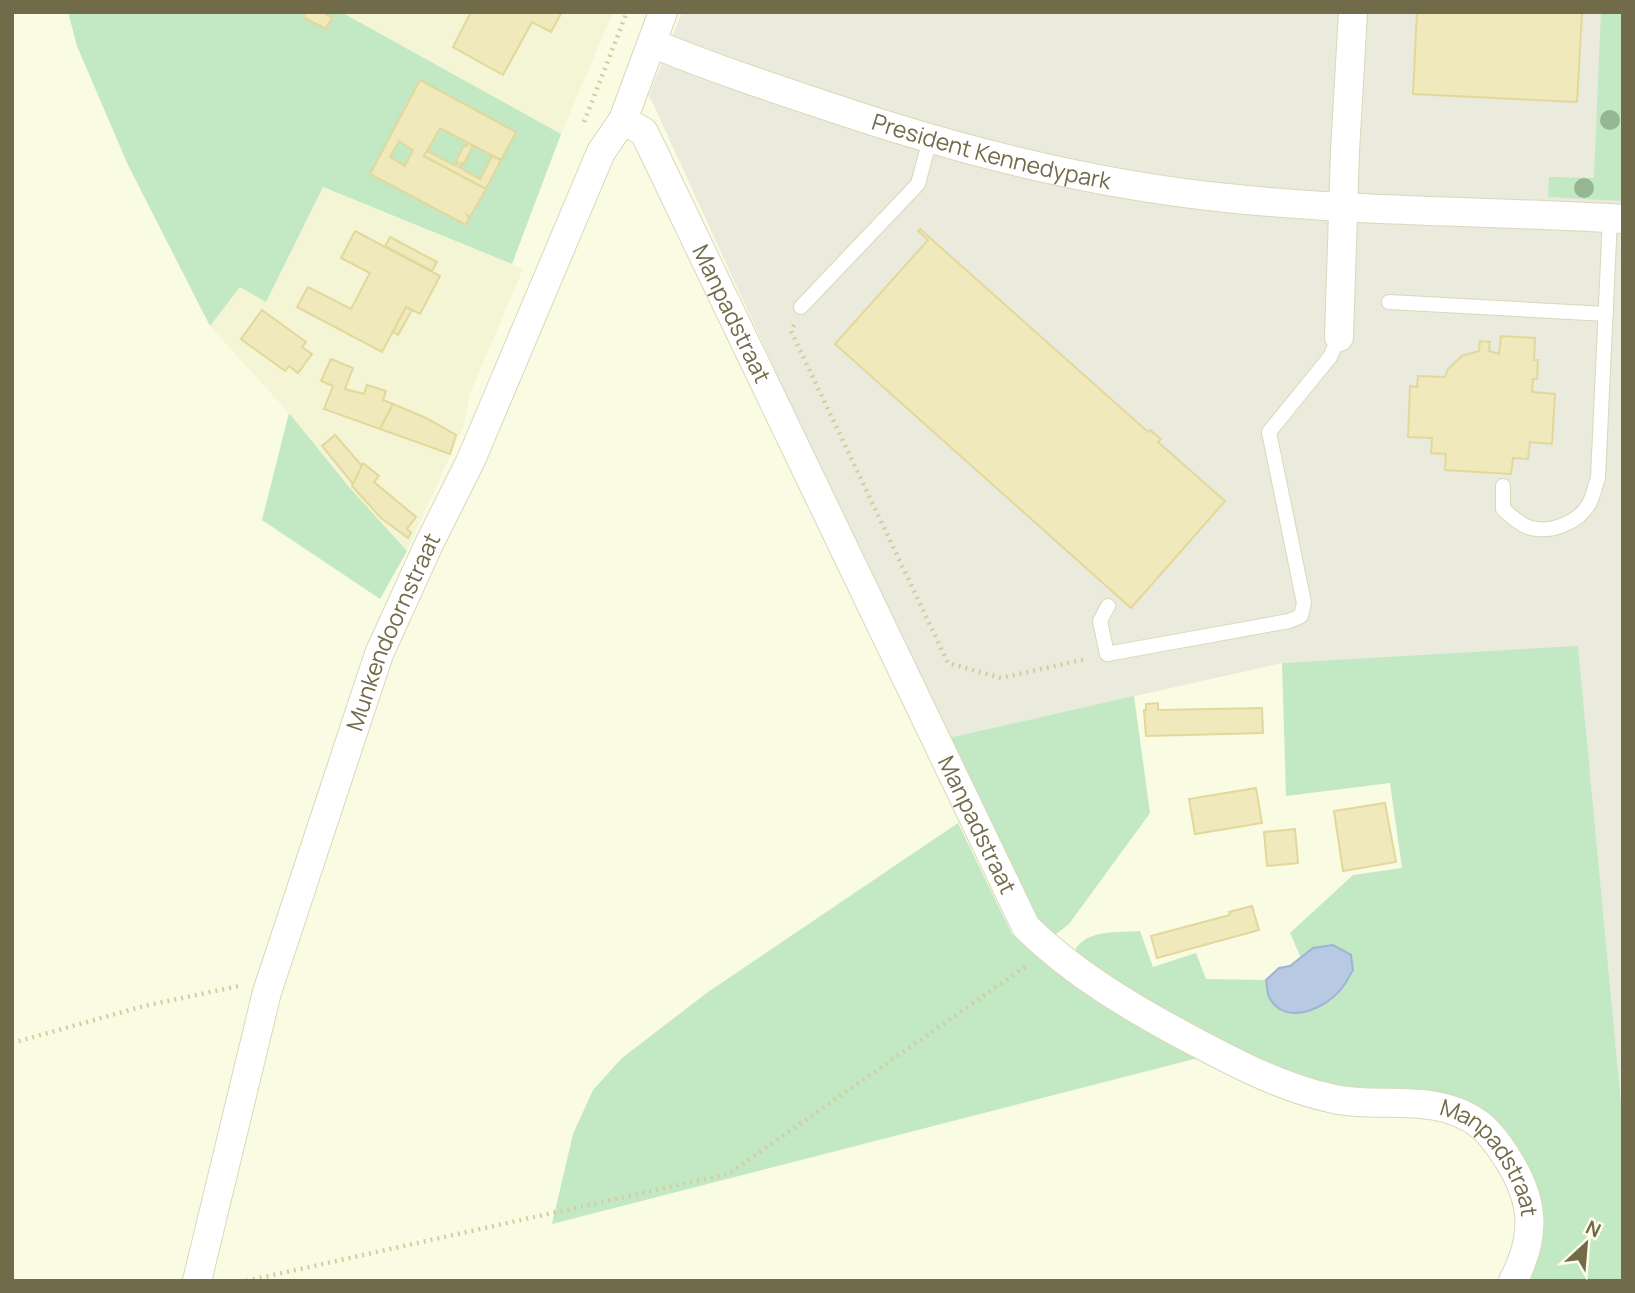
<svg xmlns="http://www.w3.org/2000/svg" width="1635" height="1293" font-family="Manrope,sans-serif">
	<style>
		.residential { fill: #f3f5d4 }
		.industrial { fill: #eaeadd }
		.green { fill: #c2e8c4 }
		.water { fill: #b8c9e4; stroke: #9fb3d5; stroke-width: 2 }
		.building { fill: #f0e9bb; stroke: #e2d89c; stroke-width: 2; fill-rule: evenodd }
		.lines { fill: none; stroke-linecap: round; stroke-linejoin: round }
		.lane-casing { stroke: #dad8ba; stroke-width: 16 }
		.street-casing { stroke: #dad8ba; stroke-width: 30 }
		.path { stroke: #d4cd9f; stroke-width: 4.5; stroke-dasharray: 2 5; stroke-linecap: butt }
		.lane { stroke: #fff; stroke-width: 14 }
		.street { stroke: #fff; stroke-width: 28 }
		.tree { fill: #96b692 }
		.labels { text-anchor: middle; stroke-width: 6; stroke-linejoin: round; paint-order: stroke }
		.street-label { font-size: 23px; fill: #726b4a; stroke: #fdfee8 }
	</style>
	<rect width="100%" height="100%" fill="#f9fbe3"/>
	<g class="residential">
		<path d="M341,12H613L561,134Z"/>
		<path d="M322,187L523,269L471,391L463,427L407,551L349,487L289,413L210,326L241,286L266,301Z"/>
	</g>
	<path class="industrial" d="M682,12H1623V1124L1578,647L1282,663L944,739L649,95Z"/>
	<g class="green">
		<path d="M68,12H341L561,134L512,264L323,187L266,302L240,287L210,326L128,165L77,46Z"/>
		<path d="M1601,12H1623V201L1548,197L1549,177L1594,178Z"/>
		<path d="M289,413L349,487L407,551L380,599L262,520Z"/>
		<path d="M1578,646L1623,1124V1281H1521L1530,1264L1490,1122L1344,1090L1269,1068L1197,1033L1077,957L1076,948C1090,929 1118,933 1140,931L1153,967L1196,953L1206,979L1266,980L1269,997L1313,948L1301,958L1290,933L1353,875L1402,868L1390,783L1286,796L1282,663Z"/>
		<path d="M1134,696L1150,813L1069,924L1051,938L1037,924L944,739Z"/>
		<path d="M958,823L1012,934L1062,974L1198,1058L552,1224L573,1134L593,1090L622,1058L708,992Z"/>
	</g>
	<path class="water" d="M1333,945L1351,955L1353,970C1349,976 1346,984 1341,989C1325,1009 1285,1027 1269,997C1267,993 1267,984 1266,980L1279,968L1290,966L1313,948Z"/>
	<g class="building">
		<path d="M306,12H322L332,17L326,29L303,17Z"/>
		<path d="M471,12H562L551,32L532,22L503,75L453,47Z"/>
		<path d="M1417,12H1582L1577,102L1413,94Z"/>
		<path d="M420,80L516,132L501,160L440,128L427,151L424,156L486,189L470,217L467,215L469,219L466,225L370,174ZM399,141L413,150L405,166L390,157Z"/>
		<path d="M468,143L472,145V148L463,165L461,163L459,167L480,179L492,156L501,160L486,189L424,156L427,151L456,166L458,162L456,161L464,145L467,146Z"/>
		<path d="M920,229L1148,432L1150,430L1161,439L1158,442L1225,501L1131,608L835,344L928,240L918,231Z"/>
		<path d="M355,231L440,276L420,314L406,307L382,352L297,307L308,287L351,309L370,273L341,258Z"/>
		<path d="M390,237L437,262L432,271L385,246Z"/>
		<path d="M406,307L412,310L398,335L393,332Z"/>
		<path d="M262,310L306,342L302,347L312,354L298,373L289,366L285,371L241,339Z"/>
		<path d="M1501,336L1535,338L1534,360H1538L1537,379H1533L1532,392L1555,394L1552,444L1530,442L1528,459L1513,458L1511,474L1445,470L1446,454L1431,453L1432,438L1408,437L1410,386L1417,387L1418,376L1445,377L1448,369L1462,356L1479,351L1480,341L1490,342L1489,351L1499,354Z"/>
		<path d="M331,359L353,368L345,389L364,394L367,385L386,391L383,400L393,404L380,429L324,409L333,386L321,381Z"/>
		<path d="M393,404L426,418L456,435L450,454L380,429Z"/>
		<path d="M335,435L362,466L353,484L322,446Z"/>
		<path d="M363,463L379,476L374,482L416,517L407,529L411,533L408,538L381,518L352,486Z"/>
		<path d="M1158,703V710L1262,708L1263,733L1146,736L1144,710H1146V704Z"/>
		<path d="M1256,788L1262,823L1195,834L1189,799Z"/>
		<path d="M1385,803L1396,862L1343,871L1334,811Z"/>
		<path d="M1295,829L1298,863L1267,866L1264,832Z"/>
		<path d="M1252,906L1259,930L1157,958L1151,936L1230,915L1229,912Z"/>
	</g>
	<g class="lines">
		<g class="lane-casing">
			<g id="lane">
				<path d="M1389,302L1606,314"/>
				<path d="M801,307L918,184L930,139"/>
				<path d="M1503,486V509C1511,516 1520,525 1531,528C1551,533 1578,523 1589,504C1593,497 1595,486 1598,478L1610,218"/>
				<path d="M1108,606L1100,621L1107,654L1289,621L1301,616L1304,603L1269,432L1330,357L1339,337"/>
			</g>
		</g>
		<g class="street-casing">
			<g id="street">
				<path id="s1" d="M652,43C707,66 764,85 821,104C953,149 1087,184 1227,198C1358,212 1491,211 1623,219"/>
				<path id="s2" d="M623,120L644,132L1026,927C1073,973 1130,1007 1188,1038C1235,1063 1282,1088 1334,1099C1382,1109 1436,1092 1479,1124C1491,1133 1501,1148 1509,1161C1535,1203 1536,1237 1513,1281"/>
				<path d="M1339,337L1345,151L1353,12"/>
				<path id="s3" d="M197,1281L267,992L379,654L429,544L471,460L601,152L623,120L663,12"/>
			</g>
		</g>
		<g class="path">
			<path d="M584,122L627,12"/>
			<path d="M794,325L791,331L948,663L1001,678L1086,659"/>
			<path d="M12,1043L144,1006L239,986"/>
			<path d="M246,1281L728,1174L1026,966"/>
		</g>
		<use href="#lane" class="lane"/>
		<use href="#street" class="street"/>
	</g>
	<g class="tree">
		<circle cx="1610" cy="120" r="10"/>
		<circle cx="1584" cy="188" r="10"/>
	</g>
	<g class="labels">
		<g class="street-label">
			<text dy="8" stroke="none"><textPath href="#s1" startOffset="357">President Kennedypark</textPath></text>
			<text dy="8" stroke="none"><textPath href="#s2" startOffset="226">Manpadstraat</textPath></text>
			<text dy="8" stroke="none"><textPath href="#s3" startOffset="679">Munkendoornstraat</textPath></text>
			<text dy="8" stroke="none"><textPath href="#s2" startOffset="793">Manpadstraat</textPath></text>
			<text dy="8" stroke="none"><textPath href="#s2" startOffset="1444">Manpadstraat</textPath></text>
		</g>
	</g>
	<rect width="1635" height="1293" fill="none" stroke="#726b4a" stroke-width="28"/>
	<g transform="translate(1586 1244) rotate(26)" stroke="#fdfee8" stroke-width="5" paint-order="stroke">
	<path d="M0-5L12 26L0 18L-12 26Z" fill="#726b4a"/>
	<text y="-10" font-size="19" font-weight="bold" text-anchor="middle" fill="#726b4a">N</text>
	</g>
</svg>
